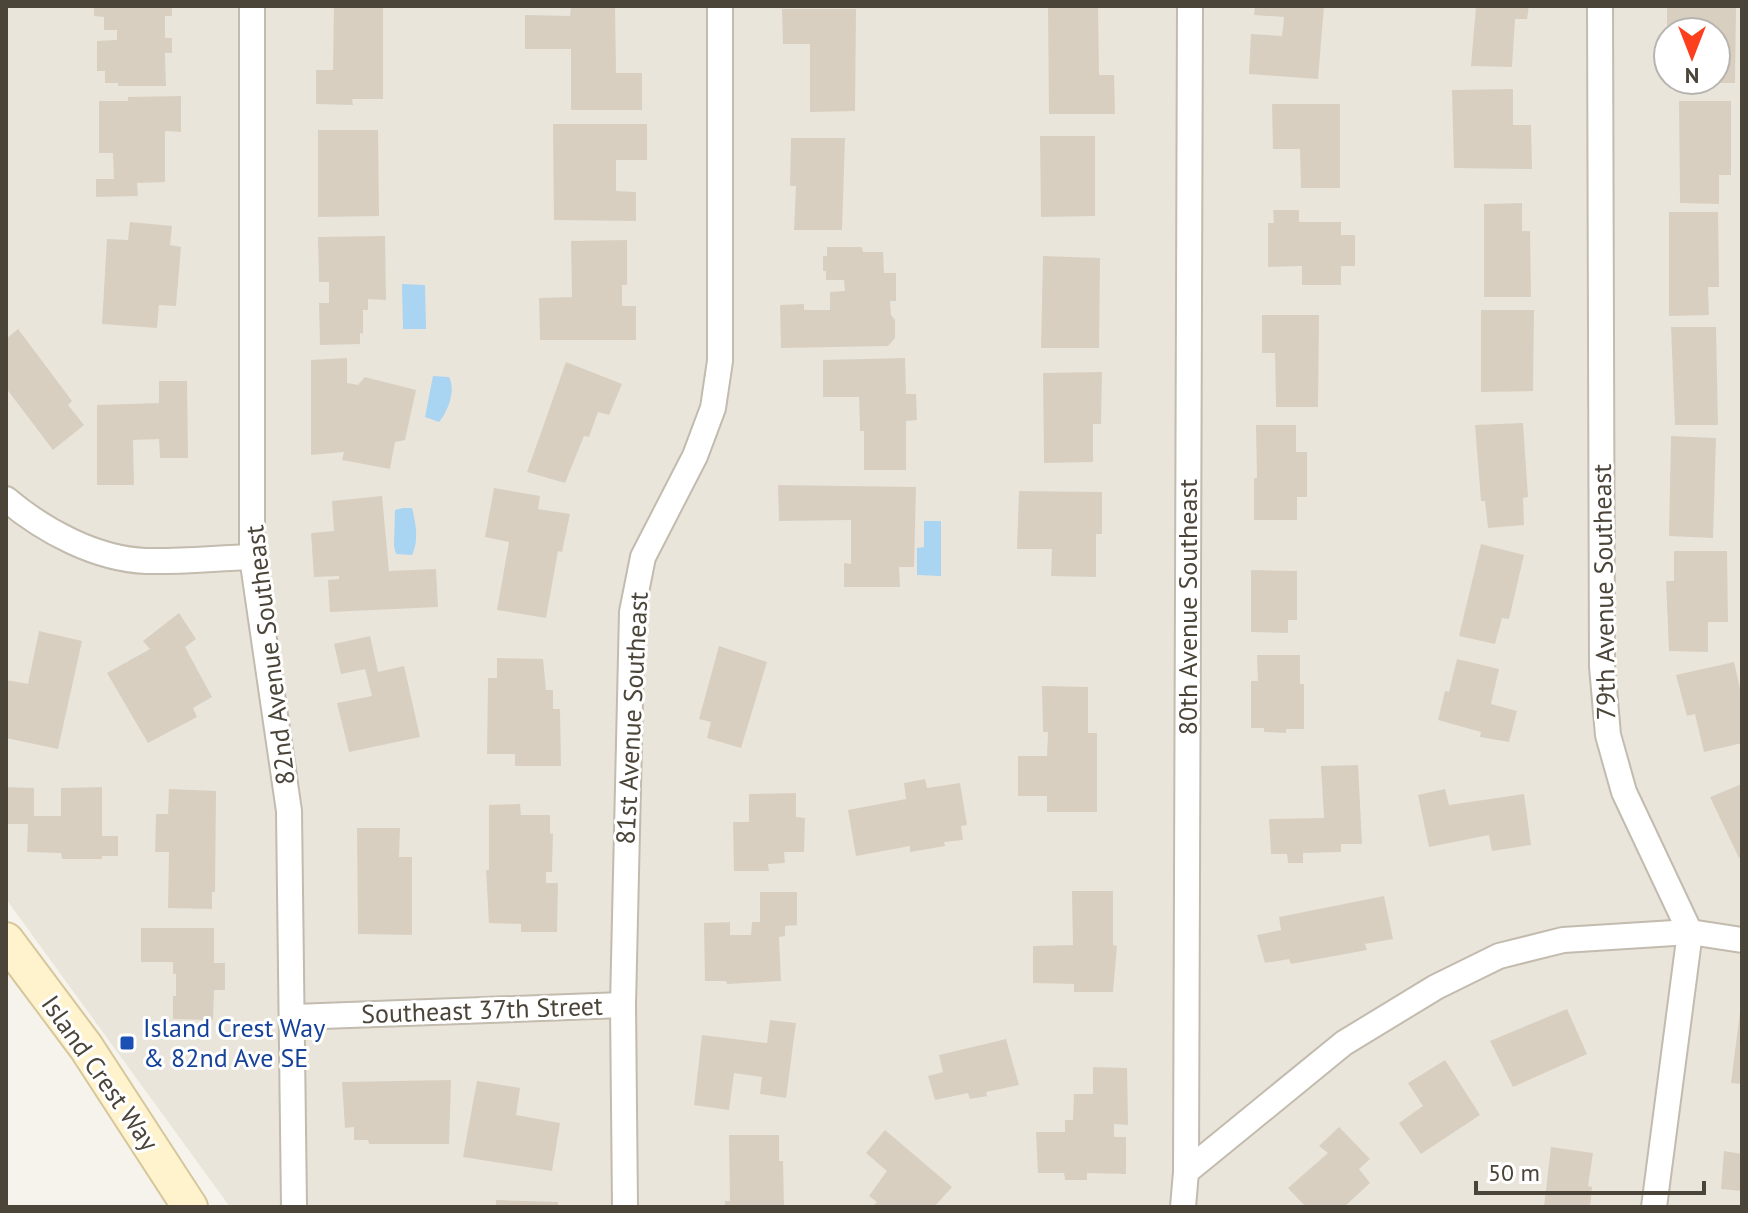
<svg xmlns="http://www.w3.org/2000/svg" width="1748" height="1213" font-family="'PT Sans',sans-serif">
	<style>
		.residential { fill: #eae5da; fill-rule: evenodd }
		.water { fill: #a9d4f2 }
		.building { fill: #d8cfc1 }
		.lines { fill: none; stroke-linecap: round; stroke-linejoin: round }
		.street-casing { stroke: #c2bbae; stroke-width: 28 }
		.secondary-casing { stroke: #d6c79b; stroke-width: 38 }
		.street { stroke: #fff; stroke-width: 24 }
		.secondary { stroke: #fff3cd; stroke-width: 34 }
		.transit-dot { fill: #1a4fb4; stroke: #fff; stroke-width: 3 }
		.labels { text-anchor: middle; stroke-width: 6; stroke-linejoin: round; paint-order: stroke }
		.street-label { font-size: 26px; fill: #4b4439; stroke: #fff }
		.transit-label { font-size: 26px; fill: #164399; stroke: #fff; text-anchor: start }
	</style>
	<rect width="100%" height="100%" fill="#f6f3ec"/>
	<path class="residential" d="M6,6H1742V1207H230L6,899ZM1668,32H1716V80H1668Z"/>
	<g class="water">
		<path d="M402,284L425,285L426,329H403Z"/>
		<path d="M433,376L449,377C456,391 448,411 439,422L425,417Z"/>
		<path d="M403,508H412C416,524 419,541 412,555L396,554L394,546L395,510Z"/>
		<path d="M924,521H941V576L917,575V548L924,547Z"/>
	</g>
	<g class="building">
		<path d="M94,6H172V16H165V38H172V53H165L166,86H118V83H105V71H97V41L117,40V30H104V17L94,16Z"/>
		<path d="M334,6L383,7V99H352L353,105L316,104V70H333Z"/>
		<path d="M571,6H615L616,73H642V110H571V49H525V15L570,16Z"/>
		<path d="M1048,6H1098L1099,75H1114L1115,114H1049Z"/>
		<path d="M1255,6H1324L1318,79L1249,74L1251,34L1282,36L1284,17L1254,15Z"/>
		<path d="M1476,6H1529L1527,19H1515L1512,67L1471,66Z"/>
		<path d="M1667,6H1736L1735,83H1681V80H1716V32H1667Z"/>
		<path d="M782,9H856L855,111L810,112V44H783Z"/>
		<path d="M1513,89V125H1531L1532,169L1454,168L1452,90Z"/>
		<path d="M181,96V132L165,131V182L137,183L138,196L96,197V179H114L113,153H99V101H128V97Z"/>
		<path d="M1679,101H1731V175H1719V204L1680,203Z"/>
		<path d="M1272,104H1340V188H1301L1300,149H1273Z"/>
		<path d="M553,124H647V160H616V191L636,192V221L554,220Z"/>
		<path d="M318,130H378L379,216L318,217Z"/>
		<path d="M1040,136H1095V216L1041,217Z"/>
		<path d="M791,138H845L842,230H794L796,186H790Z"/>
		<path d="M1522,203V231H1530L1531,297H1484V204Z"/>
		<path d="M1273,210H1299V222H1341V235H1355V266H1341V285H1302V266L1268,267V223H1274Z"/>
		<path d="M1669,212H1718L1719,287H1708L1709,315L1669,316Z"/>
		<path d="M130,222L172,226L170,245L181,247L176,306L159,305L157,328L102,324L107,239L128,240Z"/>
		<path d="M385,236L386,300L368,299V310H363V334L360,333V344L320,345L319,303H329V282H319L318,237Z"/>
		<path d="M627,240V285H622V306H636V340H540L539,298L572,297L571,241Z"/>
		<path d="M827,247H862L863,252H883L884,273H896V301H890L891,315L895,320V338L888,346L781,348L780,305L804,304V310H830V292L845,291L844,280H826V271H823V256H827Z"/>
		<path d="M1043,256L1100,258L1099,348H1041Z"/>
		<path d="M1481,310H1534L1533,391L1481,392Z"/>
		<path d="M1262,315H1319L1318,407H1276L1275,353H1262Z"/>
		<path d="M1671,327H1716L1718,425H1675Z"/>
		<path d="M18,329L72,401L68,405L84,425L53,450L6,388V339Z"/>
		<path d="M347,358V383L358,385L365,377L416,390L405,440L395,442L390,469L342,460L344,452L311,455V360Z"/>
		<path d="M905,358L906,394H916L917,420L906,421V470H864V431H860L859,397H823V360Z"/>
		<path d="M566,362L622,384L609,415L598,412L589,437L584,436L565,483L527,472Z"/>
		<path d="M1102,372L1101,424H1093V462L1044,463L1043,373Z"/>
		<path d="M159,381H187L188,458H160L159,439L133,440L134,485H97V405L159,403Z"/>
		<path d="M1523,423L1528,497L1523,498L1524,525L1488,528L1485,501H1481L1475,425Z"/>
		<path d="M1256,425H1296V452H1307V497H1297V520H1254V478H1257Z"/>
		<path d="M1671,436L1716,438L1713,538L1669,536Z"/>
		<path d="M778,485L916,487L914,567H899L900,587H844V563L851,564V520L779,521Z"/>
		<path d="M494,488L540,496L538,509L570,514L562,552L558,551L546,618L497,610L509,542L485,537Z"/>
		<path d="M1019,491L1102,492V534H1096V577L1051,576L1052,549H1017Z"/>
		<path d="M382,496L389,571L436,569L438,607L330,612L328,580L339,579V576L314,577L311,533L334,531L332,501Z"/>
		<path d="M1481,544L1524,555L1509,619L1502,618L1495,644L1459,636Z"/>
		<path d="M1674,551H1727L1728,622H1708V652L1669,651L1666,581H1674Z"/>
		<path d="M1251,570L1297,571V620H1288V633L1251,632Z"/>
		<path d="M179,613L196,639L185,647L212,697L193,708L197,717L148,743L107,673L150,649L143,641Z"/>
		<path d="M39,631L82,641L58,749L6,738V680L28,684Z"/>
		<path d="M370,636L378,672L404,666L420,737L349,752L337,703L372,696L365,669L341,674L334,644Z"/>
		<path d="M719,646L767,662L741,748L707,738L711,722L699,719Z"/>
		<path d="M1257,655H1300V684H1304V729H1286V733L1264,732V728H1251V681H1258Z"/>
		<path d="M497,658L543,659L546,690H553V709H560L561,766H515V754H487L488,678H497Z"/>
		<path d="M1457,659L1499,669L1491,704L1517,711L1509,742L1480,737L1481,732L1438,720L1445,691L1449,692Z"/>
		<path d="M1734,662L1742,698V743L1704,752L1695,714L1687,716L1676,675Z"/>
		<path d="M1042,686L1088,687V733H1097V812H1047V796H1018V756H1047L1048,732H1043Z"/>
		<path d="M1358,765L1362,844H1341V852L1303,853V863H1288L1287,854H1271L1269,819L1324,818L1321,766Z"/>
		<path d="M925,779L927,788L960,783L967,825L961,826L963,840L944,842L945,846L910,852V846L856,856L848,810L906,799L904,783Z"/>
		<path d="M1742,784V857L1739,858L1710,797Z"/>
		<path d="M6,787L34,788V816H61V788L102,787V836H118V856H102V859H62L61,853L27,852L28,824H6Z"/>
		<path d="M169,789L216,791L215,892H212V909L168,908L169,852H155L156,814H168Z"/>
		<path d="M1445,789L1449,805L1524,794L1531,845L1492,851L1489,835L1429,847L1418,795Z"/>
		<path d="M796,793V817L805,818L804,852H784L785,863L768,864L769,871H734L733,822H749V794Z"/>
		<path d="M520,804L521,815H550V834L553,833L552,872H546V883H558L557,932H521V924L489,923L486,870H489V805Z"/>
		<path d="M357,828H400L399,857H412V935L358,934Z"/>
		<path d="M1072,891H1113V945L1117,946L1113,992H1074V984L1033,983V946L1073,945Z"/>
		<path d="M760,892H797V925L785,926V936L779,937L781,981L727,984L726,981H705L704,923L730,922V935H751L752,922H760Z"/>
		<path d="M1384,896L1393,939L1365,944L1367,950L1291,964L1289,959L1265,963L1257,935L1281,930L1279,917Z"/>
		<path d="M141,928H214V963H225V990H214L213,1020L173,1019V996H176V974H173V962H141Z"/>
		<path d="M1567,1009L1587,1054L1513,1087L1490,1041Z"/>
		<path d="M1740,1012H1742V1084L1731,1083Z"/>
		<path d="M770,1020L796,1023L786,1098L760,1094L762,1077L734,1073L729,1110L694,1105L702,1035L767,1043Z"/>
		<path d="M1006,1039L1019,1085L986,1092L987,1096L970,1099L968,1093L935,1100L928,1076L943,1072L939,1055Z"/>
		<path d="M1445,1060L1480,1115L1421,1154L1399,1123L1423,1106L1408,1083Z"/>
		<path d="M1093,1067L1127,1068L1128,1125L1114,1124V1137H1126V1174L1087,1173V1180H1065L1064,1173H1038L1036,1132H1065V1120H1073L1074,1094H1093Z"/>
		<path d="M451,1080L449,1144H369L368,1140H354V1127L345,1128L342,1082Z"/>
		<path d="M477,1081L520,1088L516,1115L560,1123L552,1171L463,1157Z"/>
		<path d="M1339,1127L1370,1159L1359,1169L1370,1183L1344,1207H1306L1288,1188L1328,1153L1319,1146Z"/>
		<path d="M885,1130L952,1187L934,1207H872L877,1202L869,1196L887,1171L866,1153Z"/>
		<path d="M729,1135H779V1161H783L784,1207H725V1201H730Z"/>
		<path d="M1551,1147L1593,1153L1588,1186L1592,1187L1590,1207H1544Z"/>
		<path d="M1724,1151L1742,1154V1191L1721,1189Z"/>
		<path d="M496,1200L558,1202V1207H496Z"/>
	</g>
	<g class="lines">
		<g class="street-casing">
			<g id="street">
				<path d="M252,6V557L289,811L294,1207"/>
				<path d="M1600,6L1602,666L1608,735L1624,792L1690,932L1654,1207"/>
				<path d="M6,499C44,531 96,559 146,561C181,562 217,558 252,557"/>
				<path d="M294,1017L623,1005"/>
				<path d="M1186,1172L1344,1043L1436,987L1499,956L1563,940L1690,932L1742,940"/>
				<path d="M625,1207L623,1005L632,612L643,557L695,456L713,408L720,361V6"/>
				<path d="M1183,1207L1186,1172L1190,6"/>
			</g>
		</g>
		<g class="secondary-casing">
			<path id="secondary" d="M6,940L86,1047L190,1207"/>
		</g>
		<use href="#street" class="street"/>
		<use href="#secondary" class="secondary"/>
	</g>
	<rect class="transit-dot" x="119" y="1035" width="16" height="16" rx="4"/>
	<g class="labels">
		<g class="street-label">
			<text transform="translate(1604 592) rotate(-91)" y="9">79th Avenue Southeast</text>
			<text transform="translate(1188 607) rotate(-90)" y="9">80th Avenue Southeast</text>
			<text transform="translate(270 655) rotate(-97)" y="9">82nd Avenue Southeast</text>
			<text transform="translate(632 718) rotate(-87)" y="9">81st Avenue Southeast</text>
			<text transform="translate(482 1010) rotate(-2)" y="9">Southeast 37th Street</text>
			<text transform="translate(100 1073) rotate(55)" y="9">Island Crest Way</text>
		</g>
		<g class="transit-label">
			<text x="143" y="1037">Island Crest Way<tspan x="143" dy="30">&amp; 82nd Ave SE</tspan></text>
		</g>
	</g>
	<rect width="1748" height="1213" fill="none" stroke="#4b4439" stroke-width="16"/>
	<g transform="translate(1692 56) rotate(180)"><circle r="38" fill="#ffffff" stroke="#b7b4b0" stroke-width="2"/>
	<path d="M0-6L14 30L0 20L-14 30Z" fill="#fc3f1d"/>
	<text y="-12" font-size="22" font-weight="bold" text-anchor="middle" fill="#4b4439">N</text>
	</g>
	<path d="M1476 1181v12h228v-12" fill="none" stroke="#4b4439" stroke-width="4"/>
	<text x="1488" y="1181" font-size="24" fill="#4b4439" stroke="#ffffff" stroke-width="6" paint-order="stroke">50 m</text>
</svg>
